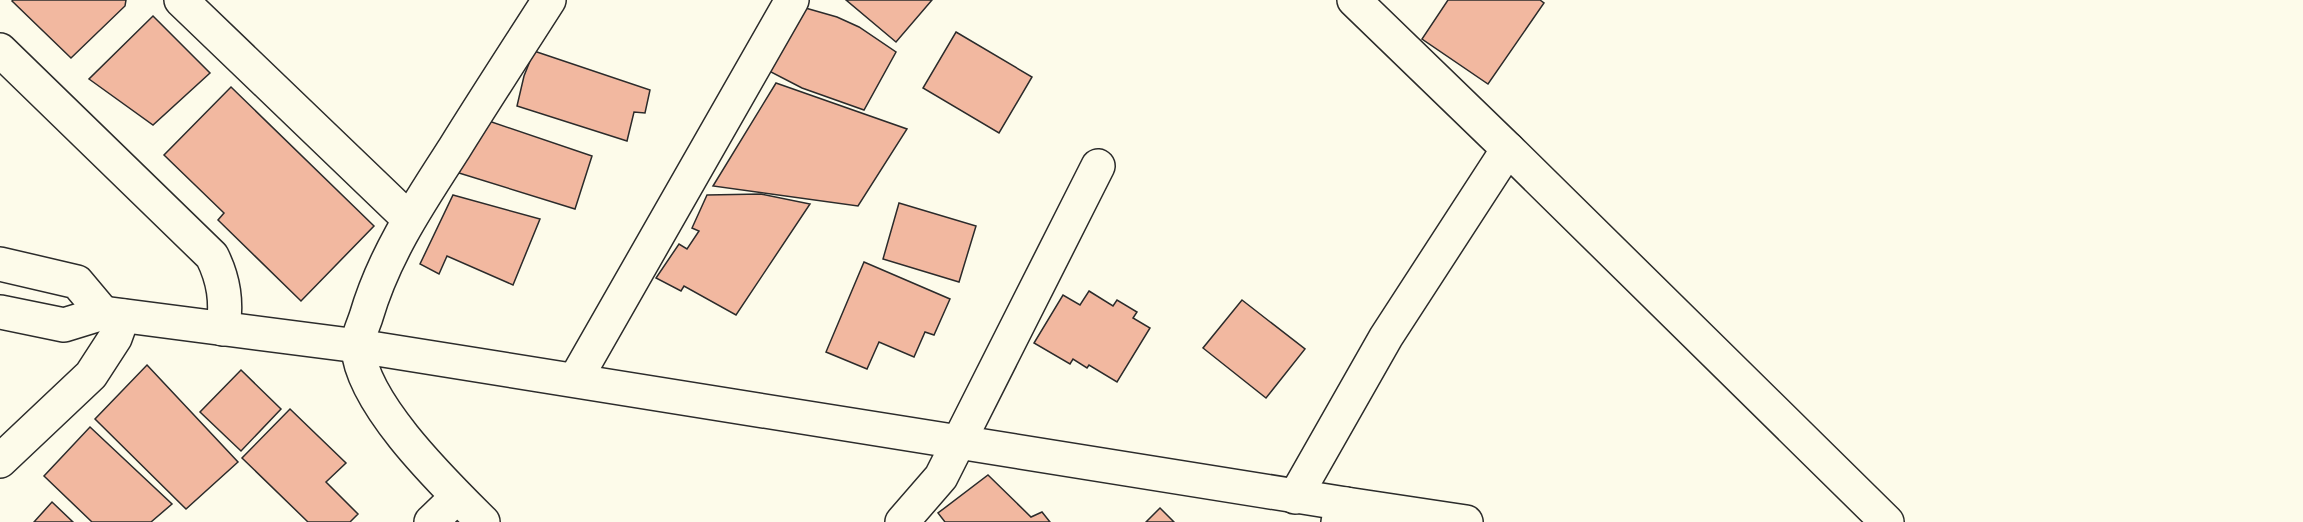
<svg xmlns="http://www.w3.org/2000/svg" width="2303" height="522" font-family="Quicksand,sans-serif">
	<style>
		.building { fill: #f2b8a0; stroke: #2b2b2b; stroke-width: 1.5 }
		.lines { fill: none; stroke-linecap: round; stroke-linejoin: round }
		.minor-casing { stroke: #2b2b2b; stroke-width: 36 }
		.minor { stroke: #fdfbea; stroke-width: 33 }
	</style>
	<rect width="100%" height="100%" fill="#fdfbea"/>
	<g class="building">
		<path d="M13,0H126L125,6L71,58L12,1Z"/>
		<path d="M846,0H932L896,42Z"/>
		<path d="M1448,0H1540L1544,3L1488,84L1422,39Z"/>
		<path d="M802,7L837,17L859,27L896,52L864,110L802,88L769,71Z"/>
		<path d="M153,16L210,73L153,125L89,79Z"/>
		<path d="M956,32L1032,77L999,133L923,88Z"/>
		<path d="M534,51L650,90L645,113L634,112L627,141L517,106L524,76Z"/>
		<path d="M776,83L907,129L858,206L713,186Z"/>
		<path d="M231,87L374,226L301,301L218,220L224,213L164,155Z"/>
		<path d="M480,118L592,156L575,209L459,173Z"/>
		<path d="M761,194L810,204L736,315L684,286L681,291L656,278L679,244L687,249L699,231L692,228L707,195Z"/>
		<path d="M453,195L540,219L513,285L447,256L439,274L420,264Z"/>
		<path d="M899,203L976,226L959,282L883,259Z"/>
		<path d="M864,262L950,299L934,335L925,332L914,357L879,342L867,369L826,352Z"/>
		<path d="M1089,291L1113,306L1117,300L1137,312L1133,318L1150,328L1117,382L1089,365L1087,368L1073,359L1070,364L1034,343L1063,295L1080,305Z"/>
		<path d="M1242,300L1305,349L1266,398L1203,348Z"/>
		<path d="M147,365L238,462L186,509L95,419Z"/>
		<path d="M241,370L281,409L241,451L200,412Z"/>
		<path d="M290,409L346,463L326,482L358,514L350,522H308L242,458Z"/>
		<path d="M90,427L172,504L151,522H92L44,476Z"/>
		<path d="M988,475L1031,517L1042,512L1050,522H945L938,513Z"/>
		<path d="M52,502L73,522H34Z"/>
		<path d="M1160,508L1174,522H1146Z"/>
	</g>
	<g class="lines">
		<g class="minor-casing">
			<g id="minor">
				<path d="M181,0L409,219"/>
				<path d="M1354,0L1508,149L1887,522"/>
				<path d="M0,50L212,256C224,280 227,302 223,329"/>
				<path d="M0,264L77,282L103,313"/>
				<path d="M0,312L64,325L103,313L358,346L1346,504"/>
				<path d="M575,380L792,0"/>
				<path d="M0,461L91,375L115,338L123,316"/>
				<path d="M1295,497L1386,337L1508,149"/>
				<path d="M431,522L457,497"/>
				<path d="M483,522C444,483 362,404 358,348C357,338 363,326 366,317C384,255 419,203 454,149C485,99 517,50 549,0"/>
				<path d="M902,522L941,477L1098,166"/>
				<path d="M1338,522L1346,504L1466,522"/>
			</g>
		</g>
		<use href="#minor" class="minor"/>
	</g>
</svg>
